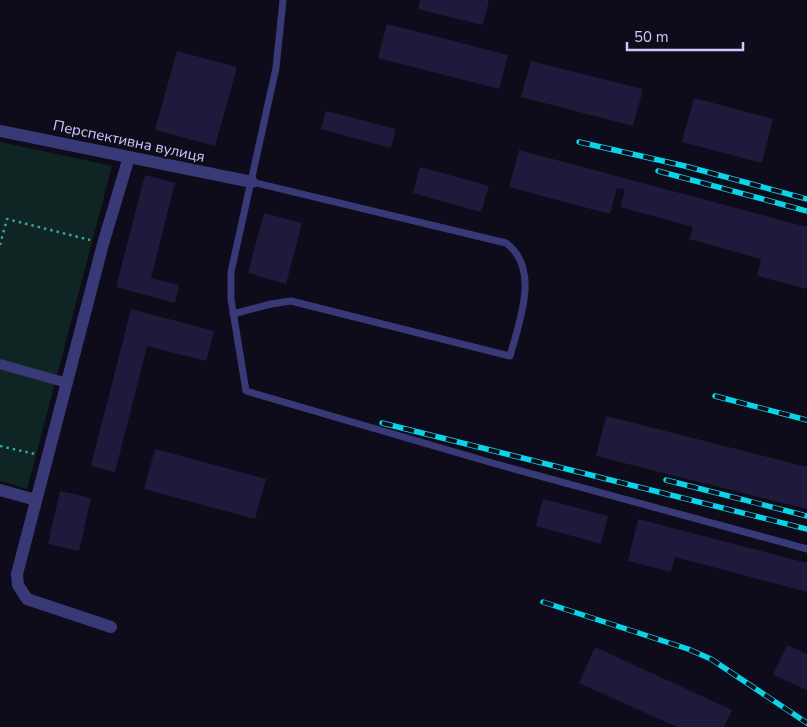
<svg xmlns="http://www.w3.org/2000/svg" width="807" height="727" font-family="'Nunito Sans',sans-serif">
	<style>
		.green { fill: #0f2524 }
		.building { fill: #1f193b }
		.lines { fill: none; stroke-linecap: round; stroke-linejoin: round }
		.path { stroke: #32a79f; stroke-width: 2.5; stroke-dasharray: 2.5 4; stroke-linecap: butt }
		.service { stroke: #3a3978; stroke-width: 7 }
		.pedestrian { stroke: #3a3978; stroke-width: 10 }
		.minor { stroke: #3a3978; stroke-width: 12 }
		.rail-casing { stroke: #0ad4e7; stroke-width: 5.5 }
		.rail { stroke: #0e0c1b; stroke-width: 4; stroke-dasharray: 11; stroke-linecap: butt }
		.labels { text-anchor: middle; stroke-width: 4.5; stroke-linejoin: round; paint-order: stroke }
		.street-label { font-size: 15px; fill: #cec8fd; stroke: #0e0c1b }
	</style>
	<rect width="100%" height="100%" fill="#0e0c1b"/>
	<path class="green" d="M0,142L112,166L27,489L0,481Z"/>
	<g class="building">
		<path d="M420,0H489L483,25L418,9Z"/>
		<path d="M387,24L508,55L499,89L378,58Z"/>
		<path d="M177,51L237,67L215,146L155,130Z"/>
		<path d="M531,61L643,89L633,126L521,97Z"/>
		<path d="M694,98L773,119L762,163L682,142Z"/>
		<path d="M326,111L396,129L391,148L321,129Z"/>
		<path d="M519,150L807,227V289L757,276L761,259L689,239L693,227L620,207L625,190L617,188L610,214L509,187Z"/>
		<path d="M420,167L489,186L481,212L413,193Z"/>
		<path d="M145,175L175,183L151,278L179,285L175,303L116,287Z"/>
		<path d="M264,213L302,223L286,284L248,273Z"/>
		<path d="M131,309L214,331L206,361L147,346L115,472L91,466Z"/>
		<path d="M606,416L807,467V509L596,456Z"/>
		<path d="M155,449L266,479L255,519L144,489Z"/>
		<path d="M60,491L91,498L79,551L48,544Z"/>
		<path d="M543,499L608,516L601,544L536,526Z"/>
		<path d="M638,519L807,563V592L675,557L671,572L628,561Z"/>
		<path d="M787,645L807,654V690L773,675Z"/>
		<path d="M595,647L732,710L724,727H677L579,683Z"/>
	</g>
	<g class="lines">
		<g class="path">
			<path d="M0,245L7,219L90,240"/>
			<path d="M0,446L35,454"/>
		</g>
		<g class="service">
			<path d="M283,0L276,68L231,272V299L246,391L496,464L807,549"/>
			<path d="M233,314L271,304L291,301L510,356C519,322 541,269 506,243L252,182"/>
		</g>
		<path class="pedestrian" d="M0,364L67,383"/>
		<g class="minor">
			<path d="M0,131L252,182"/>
			<path d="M0,490L36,500"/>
			<path d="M111,627L27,599L18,585L17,574L103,244L129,157"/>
		</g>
		<g class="rail-casing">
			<g id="rail">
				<path d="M579,142L685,166L807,199"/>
				<path d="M658,171L807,211"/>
				<path d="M715,396L807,420"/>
				<path d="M382,423L807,529"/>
				<path d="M666,480L807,516"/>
				<path d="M543,602L688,649L711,659L807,723"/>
			</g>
		</g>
		<use href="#rail" class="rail"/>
	</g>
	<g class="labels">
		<g class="street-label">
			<text transform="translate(129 141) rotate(12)" y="5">Перспективна вулиця</text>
		</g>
	</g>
	<path d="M627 42v8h116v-8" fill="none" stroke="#cec8fd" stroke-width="2.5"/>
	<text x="634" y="42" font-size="15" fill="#cec8fd" stroke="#0e0c1b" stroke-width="4" paint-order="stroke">50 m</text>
</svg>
